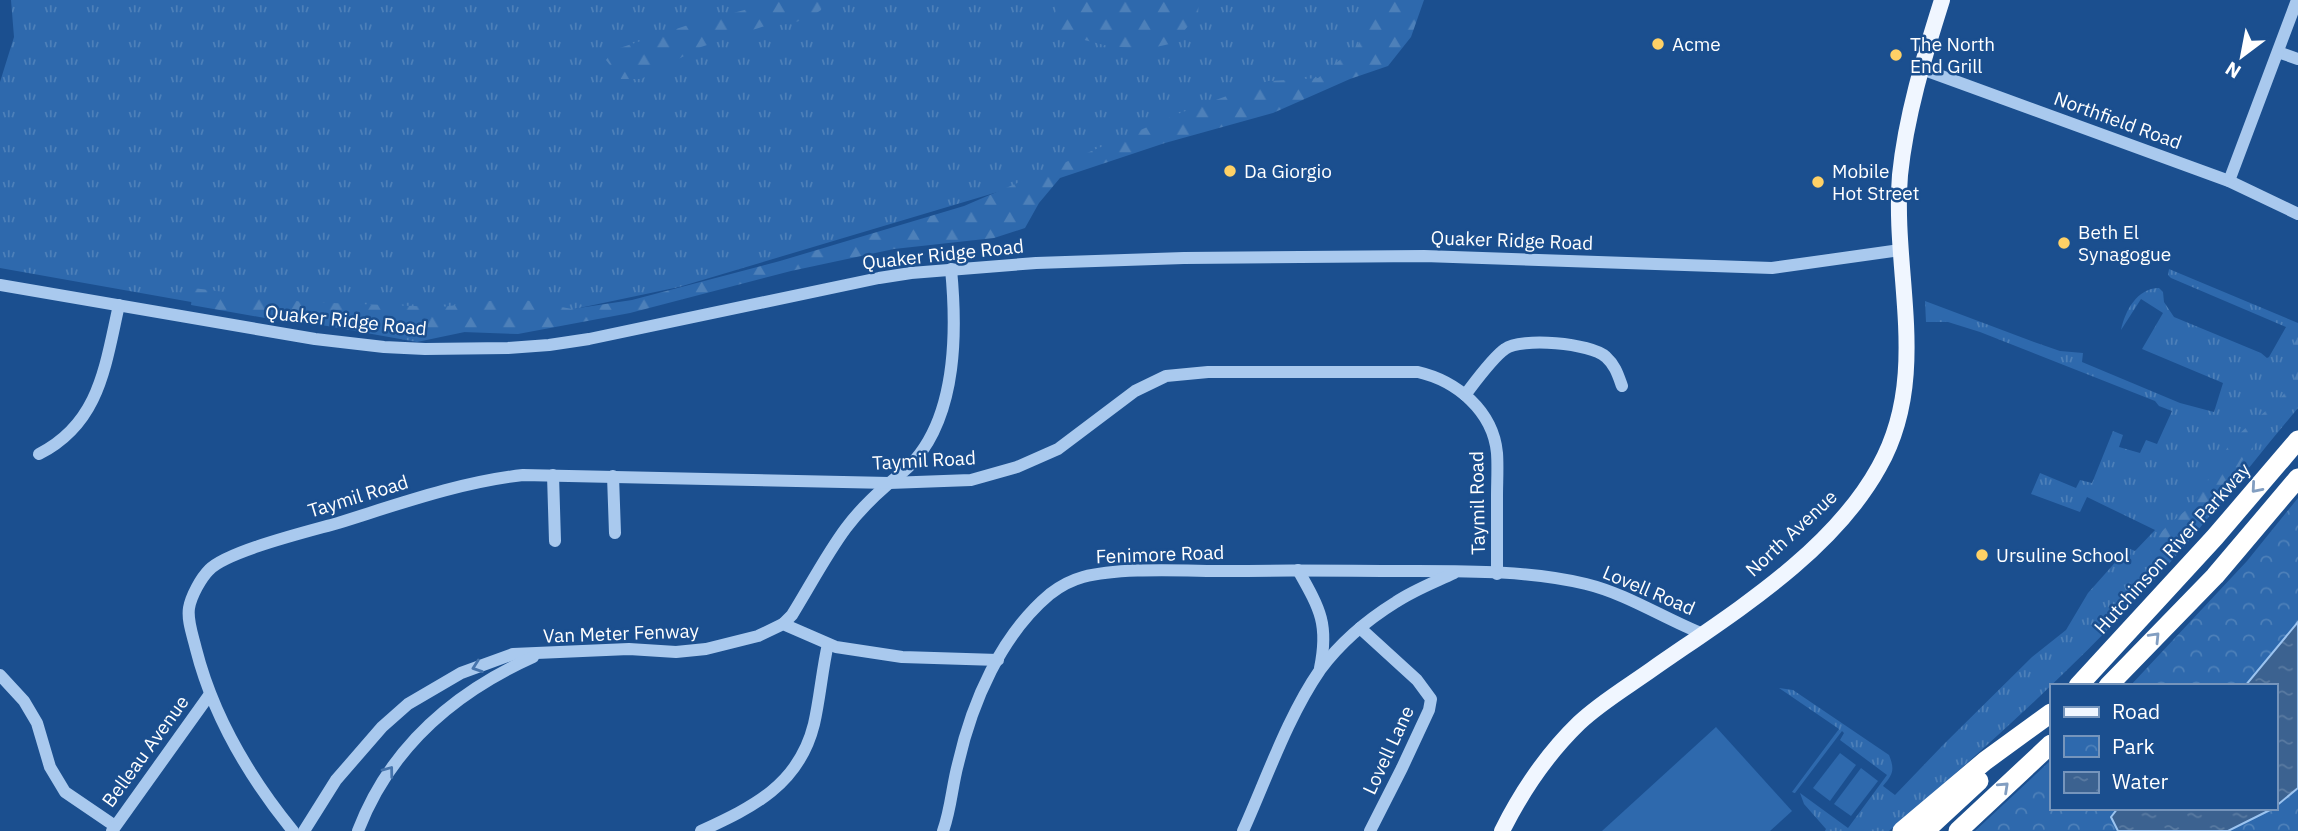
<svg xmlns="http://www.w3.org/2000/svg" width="2298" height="831" font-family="'IBM Plex Sans',sans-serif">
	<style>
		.grass { fill: url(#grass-tufts) }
		.forest { fill: url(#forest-firs) }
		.park { fill: url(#park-crowns) }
		.garden { fill: #2e69ad }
		.water { fill: url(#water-ripples); stroke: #9cc4f0; stroke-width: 2 }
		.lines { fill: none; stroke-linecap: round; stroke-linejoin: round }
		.minor { stroke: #a9c9ee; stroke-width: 12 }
		.major { stroke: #f0f6ff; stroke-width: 16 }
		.highway { stroke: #fff; stroke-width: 19 }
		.oneway { stroke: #829ec1 }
		.oneway2 { stroke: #4674ac }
		.poi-dot { fill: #ffd166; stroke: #1b4f8f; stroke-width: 2.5 }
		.labels { text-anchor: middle; stroke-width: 5; stroke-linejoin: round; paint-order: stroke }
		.poi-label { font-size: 19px; fill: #fff; stroke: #1b4f8f; text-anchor: start }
		.street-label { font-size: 19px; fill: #fff; stroke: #1b4f8f }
	</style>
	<defs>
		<pattern id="grass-tufts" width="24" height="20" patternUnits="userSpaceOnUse" patternTransform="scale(1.75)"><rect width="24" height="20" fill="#2e69ad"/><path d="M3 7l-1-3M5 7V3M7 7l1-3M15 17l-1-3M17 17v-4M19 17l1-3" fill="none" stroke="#4d80b9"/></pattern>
		<pattern id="forest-firs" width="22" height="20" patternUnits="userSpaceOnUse" patternTransform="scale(1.75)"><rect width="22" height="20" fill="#2e69ad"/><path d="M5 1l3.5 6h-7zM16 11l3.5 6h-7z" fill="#4d80b9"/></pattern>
		<pattern id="park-crowns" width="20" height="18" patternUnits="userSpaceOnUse" patternTransform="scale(1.75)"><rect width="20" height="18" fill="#2e69ad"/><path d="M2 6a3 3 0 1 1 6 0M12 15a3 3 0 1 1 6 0" fill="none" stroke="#4d80b9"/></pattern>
		<pattern id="water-ripples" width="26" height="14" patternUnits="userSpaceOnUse" patternTransform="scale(1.75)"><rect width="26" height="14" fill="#3c6290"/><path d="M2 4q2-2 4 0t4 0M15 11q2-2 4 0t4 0" fill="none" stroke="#597aa1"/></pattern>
	</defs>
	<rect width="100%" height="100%" fill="#1b4f8f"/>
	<g class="grass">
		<path d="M11,0H1413L1394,51L1001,191L679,287L417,342L0,268V82L14,37Z"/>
		<path d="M2169,269L2298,323V408C2246,470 2196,536 2141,595C2062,679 1977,756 1889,831H1825L1826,829L1804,804L1800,793L1848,828L1887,775L1840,740L1844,733L1842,731L1795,793L1792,792L1839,729L1779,688L1793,690L1889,755C1895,770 1893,774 1883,786L1895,795L1943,745L2032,657L2066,630L2088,593L2128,548L2135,551L2155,530L2087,497L2080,512L2031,494L2040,473L2076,488L2080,480L2092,483L2113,431L2123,435L2119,447L2140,453L2146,440L2157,444L2172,411L2159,406L2155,401L1980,332L1948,322H1926L1925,301L2034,342L2060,351L2083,353L2082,362L2180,403L2214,412L2223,383L2142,349L2163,313L2141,299L2121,330C2125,311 2137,288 2159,288L2163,292L2164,302L2174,317L2261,353L2267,358L2269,357L2286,327L2171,278L2168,275Z"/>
	</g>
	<g class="forest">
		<path d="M770,0H824L821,10L809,18L789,24L765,26L701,47L641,79H621L606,60L614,50L685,26L748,9Z"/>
		<path d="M1057,0H1199L1198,14L1174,43L1147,49L1108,46L1049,31L1048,23L1055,15Z"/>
		<path d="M1368,0H1424L1411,37L1388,66L1350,79L1273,113L1165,143L1060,178L1039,203L1025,228L994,238L894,249L791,271L630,313L518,334L409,330L265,318L191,305L193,288L304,302L441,307L514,298L572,309L632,300L780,261L964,206L1180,113L1268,81L1318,78L1358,45L1370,18Z"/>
		<path d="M2298,337V383L2280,412L2176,546L2159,558L2153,557L2149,549C2158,529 2179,519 2193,503C2208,485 2216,463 2230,444C2247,422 2288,400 2296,375C2298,365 2295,358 2291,349Z"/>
	</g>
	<path class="park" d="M2298,498V831H1975L2051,760V808H2275V686H2130L2247,561Z"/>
	<g class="garden">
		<path d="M1716,727L1792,811L1770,831H1602Z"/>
		<path d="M1840,753L1856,765L1830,801L1813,788Z"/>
		<path d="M1861,768L1878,781L1851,816L1834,804Z"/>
	</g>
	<g class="water">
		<path d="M2298,622V788L2275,807V686H2245Z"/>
		<path d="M2118,808H2274L2228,831H2118L2111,817Z"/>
	</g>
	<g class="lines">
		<g class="minor">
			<path d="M2278,52L2298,59"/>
			<path d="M1922,69L2229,181L2298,214"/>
			<path d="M2229,181L2297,0"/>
			<path d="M0,285L315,339L384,347L425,349L508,348L549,345L589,339L879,278L911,273L1036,263L1184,258L1424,256L1772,268L1900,250"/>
			<path d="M1465,395C1475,382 1493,357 1505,349C1521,337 1591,343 1606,357C1615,365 1618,375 1622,386"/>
			<path d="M39,454C100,423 105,366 119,305"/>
			<path d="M553,475L555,541"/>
			<path d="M613,476L615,533"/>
			<path d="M1298,570C1320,609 1329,624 1320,668"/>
			<path d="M783,624L792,615C810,586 826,555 846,528C858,512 872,498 887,485C896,477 907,470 915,460C957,411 957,331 951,269"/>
			<path d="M1360,628L1417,680L1431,699L1429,710L1402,768L1370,831"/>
			<path d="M0,675L24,701L37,723L50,767L65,792L115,826"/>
			<path d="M112,831L210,694"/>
			<path d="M293,831C250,778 213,716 196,649C193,636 187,621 189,608C191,596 201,578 209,570C227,551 310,531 338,523C399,504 460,482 523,475L889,483L971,480L1017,467L1058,449L1135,391L1166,376L1208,372H1418C1457,381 1493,411 1497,453C1498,467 1497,482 1497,497C1497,522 1497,548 1497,574"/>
			<path d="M304,831L336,780L382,727L408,704L461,673L513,654L629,649L676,652L706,649L758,636L783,624L836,647L902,657L998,660"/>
			<path d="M358,831C390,747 453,693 533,657"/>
			<path d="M701,831C753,807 799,785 814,724C820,698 822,670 828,644"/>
			<path d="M943,831C951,809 952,786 958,764C972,702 1001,635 1050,594C1059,587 1072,580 1083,577C1121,567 1185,571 1226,571C1289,570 1353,571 1417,571C1471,571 1533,571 1586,584C1627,594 1663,618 1703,634"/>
			<path d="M1243,831C1266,780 1288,716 1320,670C1340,643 1367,620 1396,602C1414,590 1435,582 1454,573"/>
		</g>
		<path class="major" d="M1502,831C1522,791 1547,754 1579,723C1600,703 1627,687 1651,670C1731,614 1831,554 1879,467C1931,375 1892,274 1900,175C1906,116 1924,57 1942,0"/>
		<g class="highway">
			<path d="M2078,686L2215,537L2298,440"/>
			<path d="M2108,686L2215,576L2298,478"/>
			<path d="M1902,831L1985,761L2051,713"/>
			<path d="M1925,831L1979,781"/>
			<path d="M1958,831L2051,744"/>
		</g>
	</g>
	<defs><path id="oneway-chevron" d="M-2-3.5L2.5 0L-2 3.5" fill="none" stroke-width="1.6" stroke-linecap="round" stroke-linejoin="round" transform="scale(1.75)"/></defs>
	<g class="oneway">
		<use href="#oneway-chevron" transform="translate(2256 488) rotate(131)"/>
		<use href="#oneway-chevron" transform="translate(2155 637) rotate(-46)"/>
		<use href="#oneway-chevron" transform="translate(2004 787) rotate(-43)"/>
	</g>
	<g class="oneway2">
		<use href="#oneway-chevron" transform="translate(477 667) rotate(161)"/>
		<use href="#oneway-chevron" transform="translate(389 771) rotate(-53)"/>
	</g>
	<g class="poi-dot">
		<circle cx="1658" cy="44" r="7"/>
		<circle cx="1896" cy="55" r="7"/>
		<circle cx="1230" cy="171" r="7"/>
		<circle cx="1818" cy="182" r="7"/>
		<circle cx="2064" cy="243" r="7"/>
		<circle cx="1982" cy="555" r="7"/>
	</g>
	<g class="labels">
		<g class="poi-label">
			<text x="1672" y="51">Acme</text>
			<text x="1910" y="51">The North<tspan x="1910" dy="22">End Grill</tspan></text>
			<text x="1244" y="178">Da Giorgio</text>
			<text x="1832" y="178">Mobile<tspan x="1832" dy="22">Hot Street</tspan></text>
			<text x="2078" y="239">Beth El<tspan x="2078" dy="22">Synagogue</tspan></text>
			<text x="1996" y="562">Ursuline School</text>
		</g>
		<g class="street-label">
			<text transform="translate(2118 120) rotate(20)" y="7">Northfield Road</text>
			<text transform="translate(1512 240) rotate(2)" y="7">Quaker Ridge Road</text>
			<text transform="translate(943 254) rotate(-6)" y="7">Quaker Ridge Road</text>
			<text transform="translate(346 320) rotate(6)" y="7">Quaker Ridge Road</text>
			<text transform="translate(924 460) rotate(-3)" y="7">Taymil Road</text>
			<text transform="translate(358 496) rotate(-17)" y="7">Taymil Road</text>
			<text transform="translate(1477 503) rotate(-91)" y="7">Taymil Road</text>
			<text transform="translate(1791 533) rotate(-43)" y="7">North Avenue</text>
			<text transform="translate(2172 548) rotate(-48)" y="7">Hutchinson River Parkway</text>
			<text transform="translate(1160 554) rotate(-2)" y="7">Fenimore Road</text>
			<text transform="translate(1649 590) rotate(23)" y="7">Lovell Road</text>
			<text transform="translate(621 633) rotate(-2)" y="7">Van Meter Fenway</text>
			<text transform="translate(1388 750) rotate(-65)" y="7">Lovell Lane</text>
			<text transform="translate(145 751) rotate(-54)" y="7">Belleau Avenue</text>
		</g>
	</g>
	<rect x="2050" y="684" width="228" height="126" fill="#1b4f8f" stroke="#7695bc" stroke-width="2"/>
	<rect x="2064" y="707" width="35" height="10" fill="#f0f6ff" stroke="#7695bc" stroke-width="2"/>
	<text x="2112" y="719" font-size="21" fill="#ffffff">Road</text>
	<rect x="2064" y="736" width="35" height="21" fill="url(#park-crowns)" stroke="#7695bc" stroke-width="2"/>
	<text x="2112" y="754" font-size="21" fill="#ffffff">Park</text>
	<rect x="2064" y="772" width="35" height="21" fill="url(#water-ripples)" stroke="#7695bc" stroke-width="2"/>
	<text x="2112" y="789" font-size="21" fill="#ffffff">Water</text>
	<g transform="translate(2242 56) rotate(212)" stroke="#1b4f8f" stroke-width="5" paint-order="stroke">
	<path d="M0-5L12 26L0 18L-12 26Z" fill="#ffffff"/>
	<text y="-10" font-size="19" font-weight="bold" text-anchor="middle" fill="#ffffff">N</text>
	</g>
</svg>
